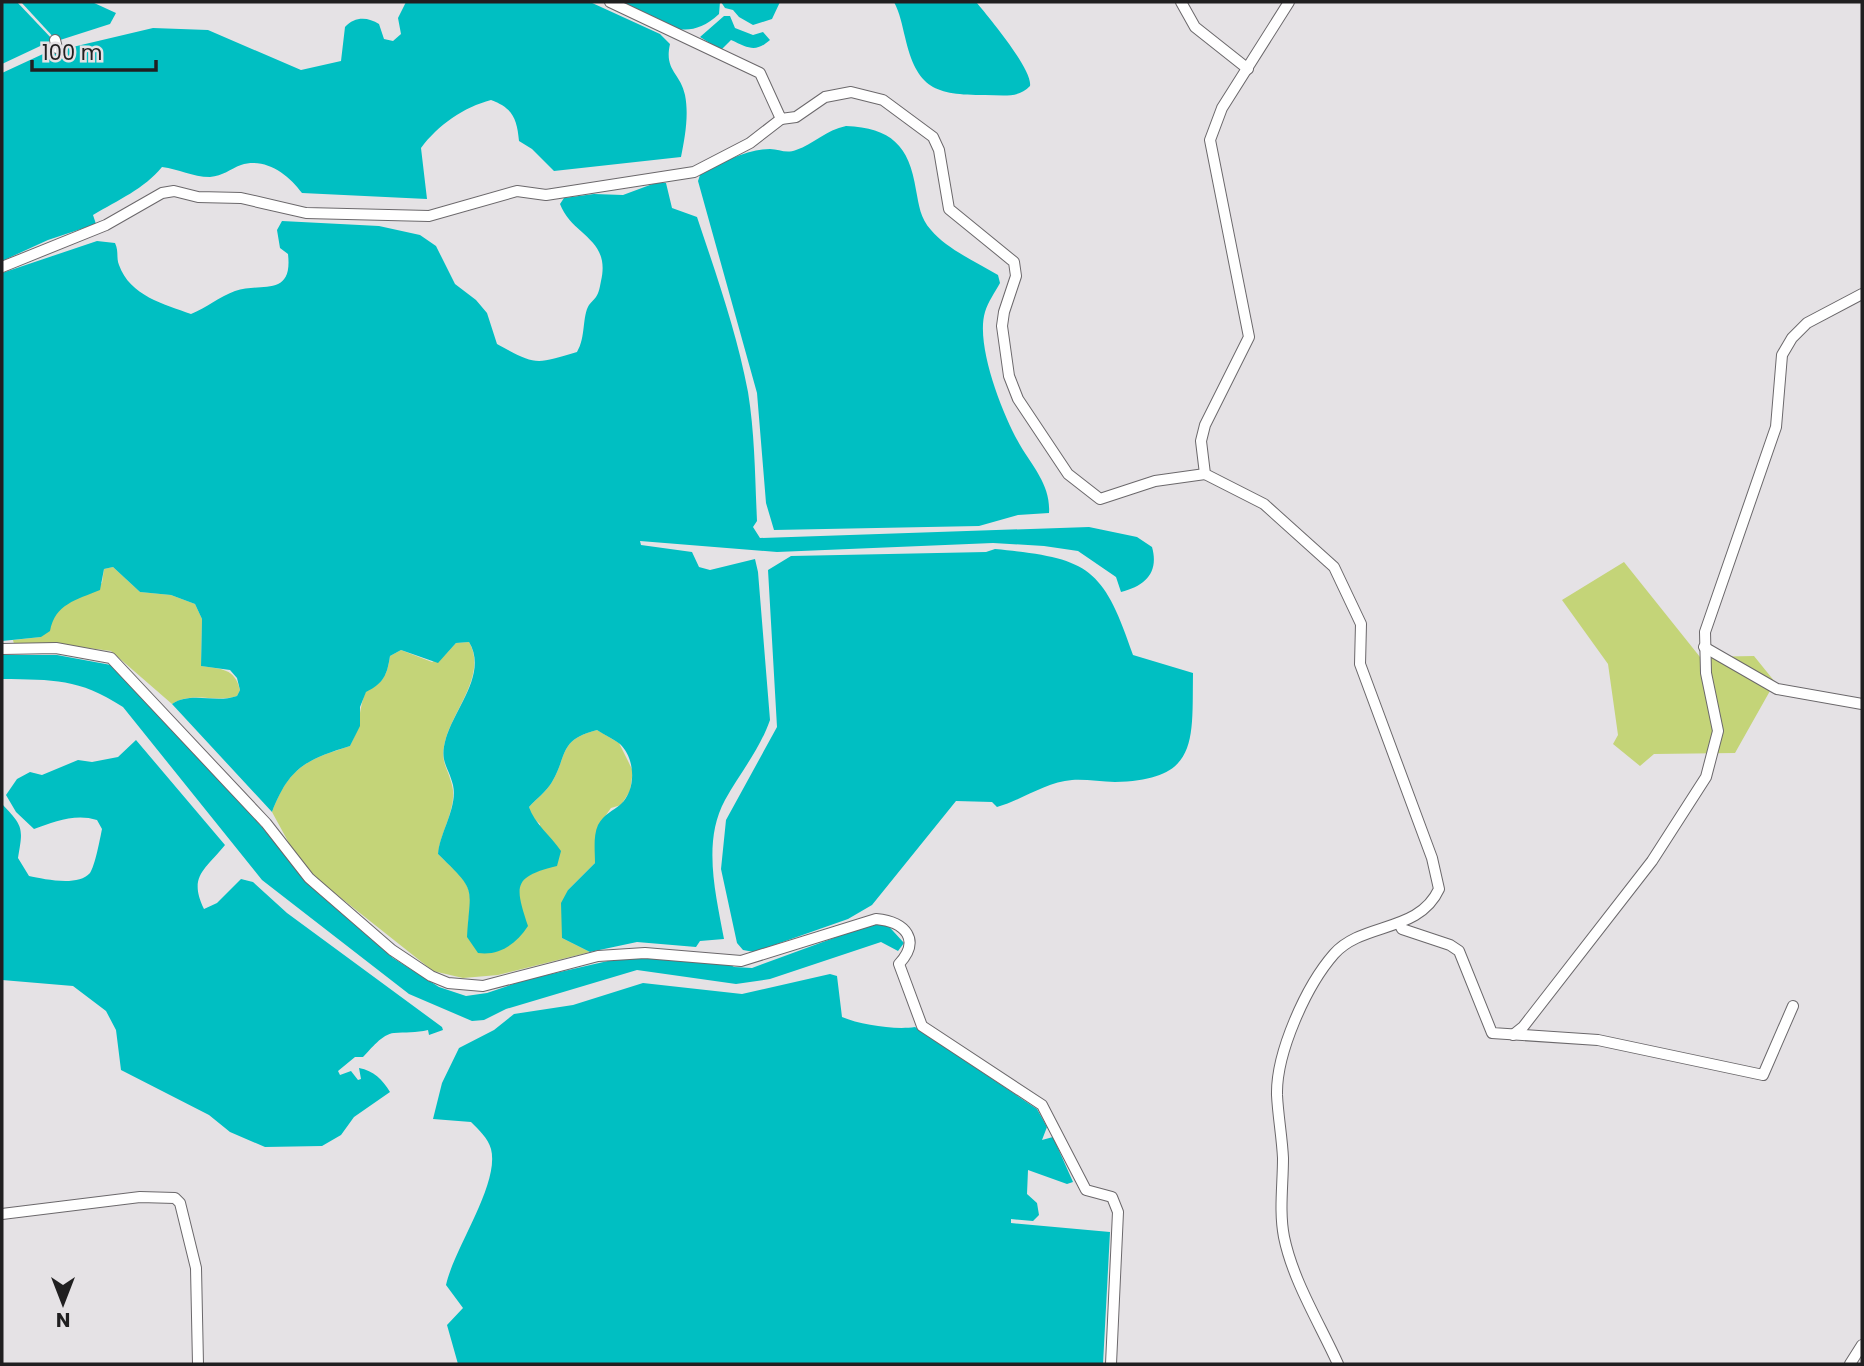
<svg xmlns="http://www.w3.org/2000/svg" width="1864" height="1366" font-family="Poppins,sans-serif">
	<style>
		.green { fill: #c4d478 }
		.water { fill: #00bfc2 }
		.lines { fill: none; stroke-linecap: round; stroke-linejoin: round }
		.minor-casing { stroke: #6b686b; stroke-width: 12 }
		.minor { stroke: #fff; stroke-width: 10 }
	</style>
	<rect width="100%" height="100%" fill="#e5e2e5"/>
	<g class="green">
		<path d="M1624,562L1700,657L1754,656L1775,682L1735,753L1654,754L1640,766L1613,744L1618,735L1608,664L1562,600Z"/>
		<path d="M113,567L140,592L171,595L195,604L202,619L201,666C221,669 235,668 240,690L237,696C215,703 192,691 172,704L111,651L50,643L14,644L13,640L41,637L58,609L102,583L104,569Z"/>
		<path d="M469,642C487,673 455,708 446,738C439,762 447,765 452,785C458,807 440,832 438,854C463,879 476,883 468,922L517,893C520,879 528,874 541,870L540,824L532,817L529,807C536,799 547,791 552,782C568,755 558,740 597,730L619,743L633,771L630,791L621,805L611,808L598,826L595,863L568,890L562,938L590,952L498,975L463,978L433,971L317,879L290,845L272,812C289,767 306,760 350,746C362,724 357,713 366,691C384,683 387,675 390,656L401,650L432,662L445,655L456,643Z"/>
	</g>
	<g class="water">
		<path d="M2,2H17L53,40L2,64Z"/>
		<path d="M21,2H92L116,13L110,24L57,41Z"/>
		<path d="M406,2H590L660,34L670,44C664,71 680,72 685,95C689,115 685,137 681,157L554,171L532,149L519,141C517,119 513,108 491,100C464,107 438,125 421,148L427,199L302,193C288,174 265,157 241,165C230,169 223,176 210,177C192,177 179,169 162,167C144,189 118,200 93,215L96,224L48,240L2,261V73L43,54L153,28L208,30L301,70L341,61L345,27C355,16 368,17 379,24L384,39L393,41L401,34L398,18Z"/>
		<path d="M621,2H720L719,14C683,47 659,20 621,2Z"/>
		<path d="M721,2H780L772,19L753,25L739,17L733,10L725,8Z"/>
		<path d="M894,2H976C988,16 1033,70 1030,86C1018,99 1001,95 985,95C935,95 917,89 905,37C902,25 900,13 894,2Z"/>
		<path d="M724,16H730L735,28L753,35L763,32L770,40C755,53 749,48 731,40L721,50L700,37Z"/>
		<path d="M846,126C891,128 909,145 916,190C919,205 920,218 931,230C947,249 976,262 998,275L1000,283C995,292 988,302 985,312C975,345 1003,416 1020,445C1033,467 1051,486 1049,513L1018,515L979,526L774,530L766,503L757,393L698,181L701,172C722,163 747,149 770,149C779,149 786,154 796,150C814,144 826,130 846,126Z"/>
		<path d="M658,182L666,183L672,208L697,217C716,274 737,333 748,392C755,435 755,478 757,521L753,527L760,538L1089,527L1137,537L1152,547C1159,572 1146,586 1121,592L1116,577L1078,551L1044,546L993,543L777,552L640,541L641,545L692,552L699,567L710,570L755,559L758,572L770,720C760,749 740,773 725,800C702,842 716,895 724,939L700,941L696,947L637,942L590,952L562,938L561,903L568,890L595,863C595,851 593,836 598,825C604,814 613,811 621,804C637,789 635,758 620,744C614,739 604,735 597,730C558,740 568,755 552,782C547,791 536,799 529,807C534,823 551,836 561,851L557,866C512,877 515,886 528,926C516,944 500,956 478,953L467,937C470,885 478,893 438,854C440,832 458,807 453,785C448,765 439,762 446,738C455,708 488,673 469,642L456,643L438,663L401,650L390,656C387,675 384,683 366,692L360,707V726L350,746C305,760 289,768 272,812L172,704C192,691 215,704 237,696L240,690L237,678L230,670L201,666L202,619L195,604L171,595L140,592L113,567L104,569L100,590C76,600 55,604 50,631L41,637L2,641V273L97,241L115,243C119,251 116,258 119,265C130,296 164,304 191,314C206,308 219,297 235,291C261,282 293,298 288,254L280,248L277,230L282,221L379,226L420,235L436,246L455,284L476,300L487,313L497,344C536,365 534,365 577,352C586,337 582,316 589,305C591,302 594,300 596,297C599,293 600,286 601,281C611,238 572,236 560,204L564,198L594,194L623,195Z"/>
		<path d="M995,549C1088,558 1103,566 1133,655L1193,673C1192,742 1199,780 1115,782C1101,782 1086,779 1072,780C1046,782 1022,800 997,807L992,802L956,801L872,905L848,919L754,952L743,950L737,943L721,869L726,820L777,727L768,570L791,556L986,552Z"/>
		<path d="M2,655H57L111,665L216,773L318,893L393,958L439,987L466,996L487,993L525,980L634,955L726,962L734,967L752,968L883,920L904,943L898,951L881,942L770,979L736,984L637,970L506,1009L484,1020L472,1021L409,994L262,880L123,707C78,678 54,680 2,679Z"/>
		<path d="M136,740L225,845C205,870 188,876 204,909L217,903L241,879L253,882L287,913L442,1027L443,1030L429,1035L428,1030C416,1033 405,1032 394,1033C382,1034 371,1049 363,1057H355L338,1071L340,1075L351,1071L358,1080L361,1079L359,1068C374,1071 382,1079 390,1092L354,1117L341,1135L322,1146L265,1147L230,1132L209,1115L121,1070L116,1030L106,1011L73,986L2,980V804C24,827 23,828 18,858L29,876C44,879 78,887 90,873C95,866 100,839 102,829L97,820C75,813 54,822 34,829L16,812L6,795L17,779L30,772L42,775L78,760L92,762L118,757Z"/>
		<path d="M830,974L837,976L842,1017C861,1025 895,1030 915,1027L1037,1109L1047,1127L1042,1140L1053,1137L1073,1182L1067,1184L1028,1170L1027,1194L1037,1203L1039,1215L1033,1221L1011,1219V1223L1110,1232L1103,1364H458L447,1325L463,1308L446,1285C454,1248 500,1184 491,1149C488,1138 479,1130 471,1122L433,1119L442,1083L459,1048L494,1030L514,1014L573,1005L643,983L742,994Z"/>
	</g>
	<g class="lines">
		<g class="minor-casing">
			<g id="minor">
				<path d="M610,2L760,73L781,119L796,117L825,97L851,92L883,100L933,137L939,150L949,209L1014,262L1016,276L1004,312L1002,326L1009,376L1018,399L1068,474L1100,499L1155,481L1205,474"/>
				<path d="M1181,2L1195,27L1248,69"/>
				<path d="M1289,2L1222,108L1210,140L1249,337L1205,425L1201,441L1205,474L1264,504L1334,567L1361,624L1360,664L1432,858L1439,889C1419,933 1362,922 1334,954C1306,986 1276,1053 1277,1095C1278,1116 1282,1137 1283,1158C1283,1185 1279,1211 1284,1237C1293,1281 1320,1324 1338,1364"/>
				<path d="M55,40L57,48"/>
				<path d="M2,267L106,225L162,193L174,191L198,197L241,198L306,213L429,216L517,191L546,195L694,172L750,143L781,119"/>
				<path d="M1704,647L1777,689L1862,704"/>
				<path d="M2,649L56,648L111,658L266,823L309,878L392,950L431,976L448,983L483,986L598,956L645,953L741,961L876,919C906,922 921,940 899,964L922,1026L1042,1105L1086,1190L1112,1197L1118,1212L1111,1364"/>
				<path d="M1399,923L1402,929L1450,945L1459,951L1492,1033L1598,1040L1763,1075L1793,1006"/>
				<path d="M1513,1035L1523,1027L1652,861L1706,777L1718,731L1706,673L1705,632L1776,427L1782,355L1792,338L1807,323L1862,294"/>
				<path d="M2,1214L140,1197L175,1198L180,1203L196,1268L198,1364"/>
				<path d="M1850,1364L1862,1345"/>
			</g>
		</g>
		<use href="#minor" class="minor"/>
	</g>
	<rect width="1864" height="1366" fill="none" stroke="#201f20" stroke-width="7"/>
	<g transform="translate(63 1303) rotate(180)" stroke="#e5e2e5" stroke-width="5" paint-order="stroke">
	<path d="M0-5L12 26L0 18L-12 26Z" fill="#201f20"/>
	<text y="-10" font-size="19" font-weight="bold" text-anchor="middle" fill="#201f20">N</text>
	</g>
	<path d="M32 60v10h124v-10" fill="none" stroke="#201f20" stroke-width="3.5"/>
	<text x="42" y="60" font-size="21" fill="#201f20" stroke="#e5e2e5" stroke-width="5" paint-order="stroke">100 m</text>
</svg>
